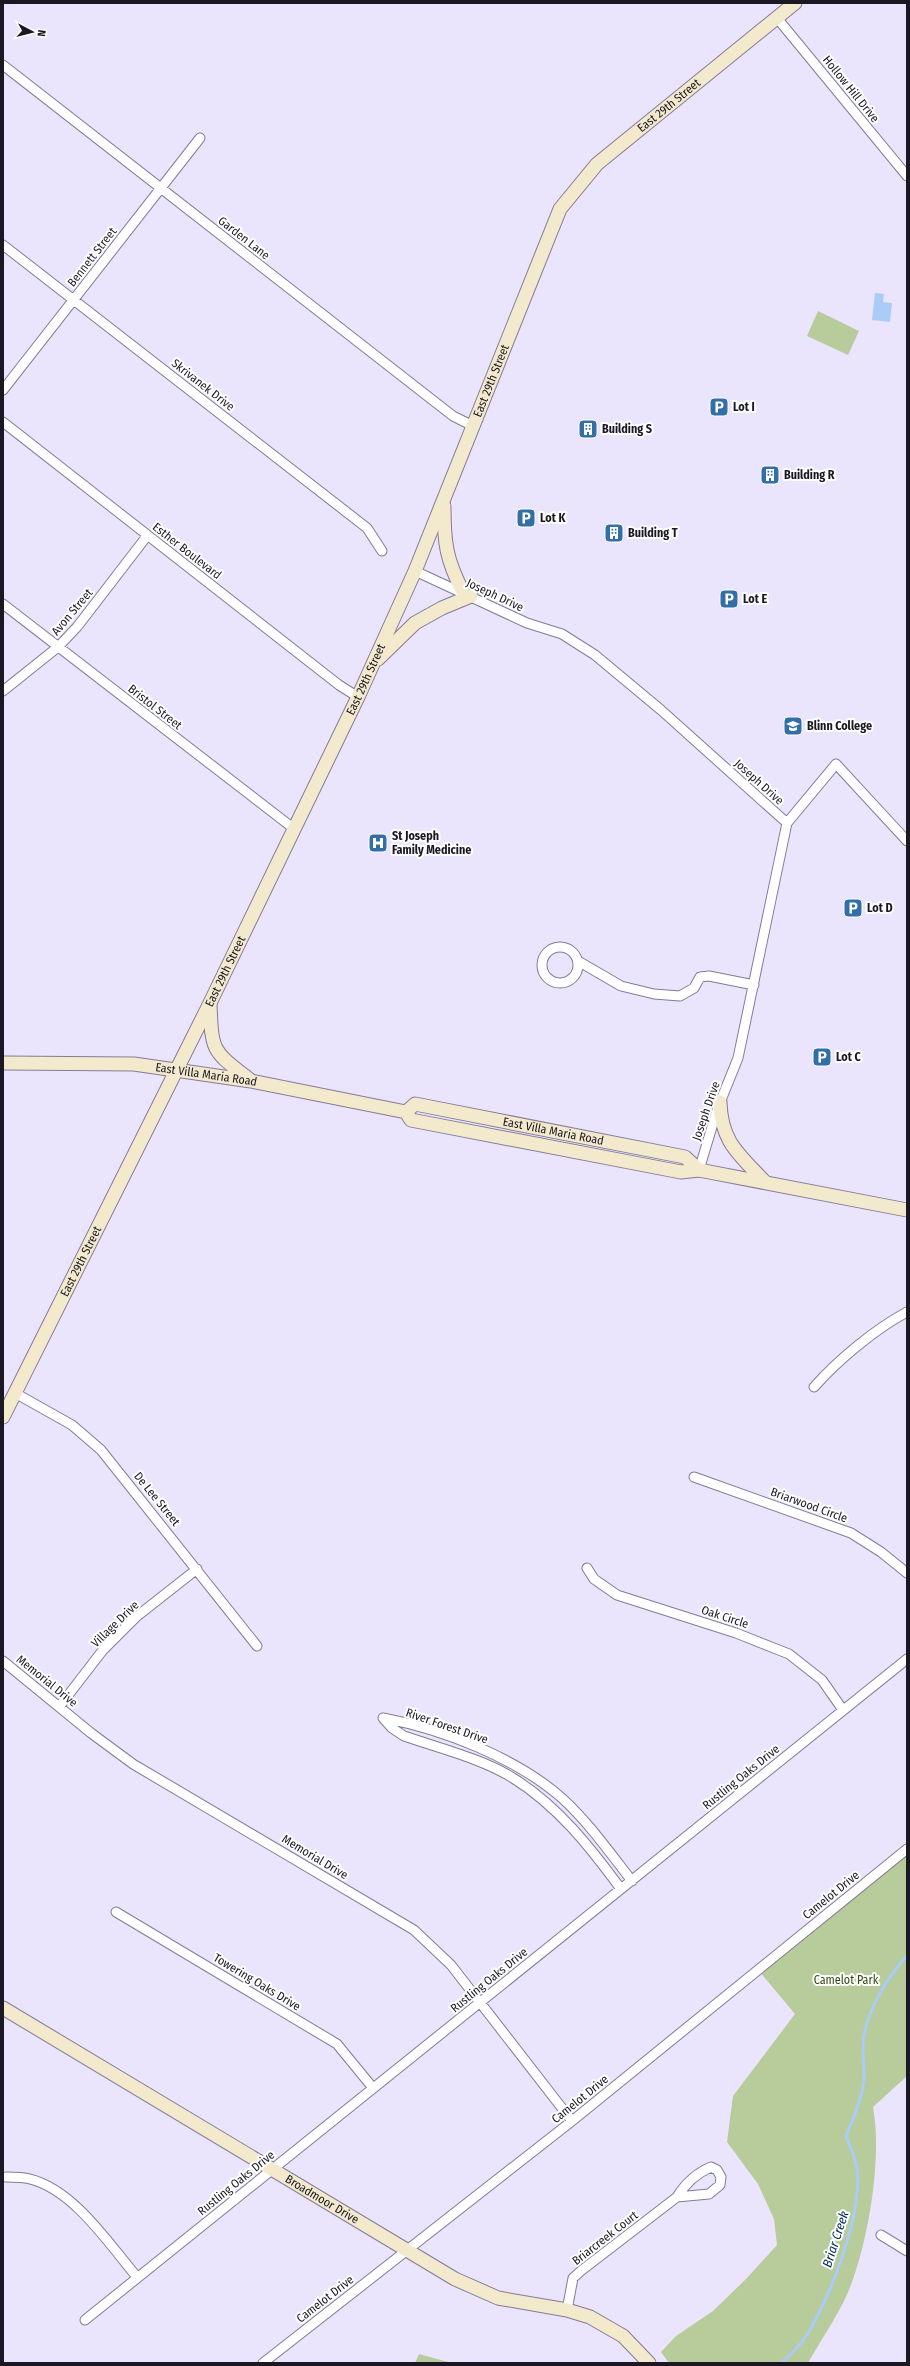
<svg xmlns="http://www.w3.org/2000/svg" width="910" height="2366" viewBox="0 0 910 2366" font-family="'Fira Sans Condensed',sans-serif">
	<rect width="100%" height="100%" fill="#ebe4fd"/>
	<path fill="#b7cb9b" d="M818,311L859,331L848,355L807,336Z
		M907,1851V2076L873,2107C883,2159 867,2252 845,2299C834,2321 820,2342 808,2363H669L661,2352L676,2336L713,2311L746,2279L777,2245L774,2219L758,2184L727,2142L733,2096L795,2014L759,1971Z
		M419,2354L452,2363H415Z"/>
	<path fill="#abccf7" d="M875,293L884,294L883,302L892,303L890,322L872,320Z"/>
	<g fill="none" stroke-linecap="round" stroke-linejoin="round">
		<path stroke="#abccf7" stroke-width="3" d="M781,2363C792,2353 804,2342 811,2328C833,2289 857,2225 858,2180C858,2164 852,2151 846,2136C854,2118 861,2101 864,2081C865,2066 861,2050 864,2035C870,2004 887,1979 907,1955"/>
		<defs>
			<path id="street" d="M777,18L907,176
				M3,65L453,416L473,426
				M3,245L367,528L382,551
				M3,390L200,138
				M3,422L339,685L358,697
				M415,571L527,623L562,634L595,655L661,710L787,823
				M3,604L293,828
				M3,691L58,647L77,627L147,536
				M542 965a18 18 0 1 1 36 0a18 18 0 1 1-36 0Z
				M578,961L621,986L654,994L680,996L694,988L700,977L709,976L754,985
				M699,1170L717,1110L738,1058L787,823L836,764L907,841
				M814,1387C838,1360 875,1329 907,1312
				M15,1393L72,1425L101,1450L257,1646
				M694,1477L851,1533L881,1552L907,1573
				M587,1568L594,1579L617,1595L736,1633L789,1654L822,1680L843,1710
				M3,1661L91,1733L133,1764L414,1930L451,1965L572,2121
				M59,1707L103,1650L136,1617L197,1569
				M383,1718C443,1729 517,1758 563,1799C589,1823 610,1853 632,1881
				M383,1718L392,1728L404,1736C439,1748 483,1759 513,1778C558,1806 590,1847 621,1889
				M116,1912L337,2044L373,2088
				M6,2177C14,2177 23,2177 30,2179C74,2190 109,2244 137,2277
				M881,2235L907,2251
				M567,2310L573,2278L582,2270L677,2197L709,2194L720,2185L721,2177L717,2170L711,2167C697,2173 685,2184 677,2197
				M85,2320L907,1659
				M263,2363L572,2121L907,1849"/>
			<g id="secondary">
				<path d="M444,506C444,543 446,559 463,592"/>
				<path d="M378,659L415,623L442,608L471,596"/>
				<path d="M210,1004C212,1053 212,1050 250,1080"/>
				<path id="s1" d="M3,1063L134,1064L251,1081L406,1112L411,1120L681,1172L699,1170L907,1210"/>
				<path d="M720,1102C721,1142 739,1154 765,1182"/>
				<path id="s2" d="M406,1112L415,1104L685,1157L699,1170"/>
				<path id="s3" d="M3,1417L210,1003L358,697L415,571L560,209L597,164L795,3"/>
				<path id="s4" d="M3,2008L455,2279L498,2298L567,2310L590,2317L623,2336L649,2363"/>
			</g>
		</defs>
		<use href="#street" stroke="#847b97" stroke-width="11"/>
		<use href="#secondary" stroke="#847b97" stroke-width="15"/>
		<use href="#street" stroke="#fff" stroke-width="9"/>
		<use href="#secondary" stroke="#f3e9cd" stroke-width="13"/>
	</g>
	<defs>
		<symbol id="parking-square" viewBox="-11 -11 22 22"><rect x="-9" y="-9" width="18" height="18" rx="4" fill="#316fa6" stroke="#fff"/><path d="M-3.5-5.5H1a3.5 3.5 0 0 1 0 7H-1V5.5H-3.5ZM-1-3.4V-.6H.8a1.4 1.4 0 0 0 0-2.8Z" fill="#fff"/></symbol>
		<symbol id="building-square" viewBox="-11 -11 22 22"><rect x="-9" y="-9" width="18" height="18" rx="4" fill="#316fa6" stroke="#fff"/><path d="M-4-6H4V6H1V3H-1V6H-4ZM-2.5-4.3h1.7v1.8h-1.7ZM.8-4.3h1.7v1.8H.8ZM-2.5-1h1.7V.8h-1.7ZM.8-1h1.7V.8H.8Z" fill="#fff"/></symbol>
		<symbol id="university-square" viewBox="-11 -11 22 22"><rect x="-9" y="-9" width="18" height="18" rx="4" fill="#316fa6" stroke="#fff"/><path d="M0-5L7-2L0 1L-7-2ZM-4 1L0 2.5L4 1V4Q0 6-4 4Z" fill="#fff"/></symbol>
		<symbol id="hospital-square" viewBox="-11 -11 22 22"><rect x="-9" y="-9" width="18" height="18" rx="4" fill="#316fa6" stroke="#fff"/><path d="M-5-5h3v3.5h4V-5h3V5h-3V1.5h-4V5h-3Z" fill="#fff"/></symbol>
	</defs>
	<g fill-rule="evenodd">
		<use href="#parking-square" x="708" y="396" width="22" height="22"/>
		<use href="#building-square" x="577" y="418" width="22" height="22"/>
		<use href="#building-square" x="759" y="464" width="22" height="22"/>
		<use href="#parking-square" x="515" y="507" width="22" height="22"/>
		<use href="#building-square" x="603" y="522" width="22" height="22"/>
		<use href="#parking-square" x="718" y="588" width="22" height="22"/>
		<use href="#university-square" x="782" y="715" width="22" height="22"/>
		<use href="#hospital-square" x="367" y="832" width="22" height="22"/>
		<use href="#parking-square" x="842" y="897" width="22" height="22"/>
		<use href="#parking-square" x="811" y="1046" width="22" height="22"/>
	</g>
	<g text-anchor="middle" stroke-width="4" stroke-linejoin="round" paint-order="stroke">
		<g font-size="12" fill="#1b1823" stroke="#fff">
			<text transform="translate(851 89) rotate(51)" y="4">Hollow Hill Drive</text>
			<text dy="4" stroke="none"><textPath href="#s3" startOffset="1482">East 29th Street</textPath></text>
			<text transform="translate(244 238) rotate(38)" y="4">Garden Lane</text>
			<text transform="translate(92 257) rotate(-52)" y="4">Bennett Street</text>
			<text dy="4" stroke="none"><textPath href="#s3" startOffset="1146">East 29th Street</textPath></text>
			<text transform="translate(203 385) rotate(38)" y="4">Skrivanek Drive</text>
			<text transform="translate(187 551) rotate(38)" y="4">Esther Boulevard</text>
			<text transform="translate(495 595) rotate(25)" y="4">Joseph Drive</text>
			<text transform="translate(72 612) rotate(-50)" y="4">Avon Street</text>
			<text dy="4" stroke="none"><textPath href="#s3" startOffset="822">East 29th Street</textPath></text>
			<text transform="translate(155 707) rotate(38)" y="4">Bristol Street</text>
			<text transform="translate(759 782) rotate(42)" y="4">Joseph Drive</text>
			<text dy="4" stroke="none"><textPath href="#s3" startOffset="498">East 29th Street</textPath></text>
			<text dy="4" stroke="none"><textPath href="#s1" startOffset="204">East Villa Maria Road</textPath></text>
			<text transform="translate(706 1111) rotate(-71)" y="4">Joseph Drive</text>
			<text dy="4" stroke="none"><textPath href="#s2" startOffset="153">East Villa Maria Road</textPath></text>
			<text dy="4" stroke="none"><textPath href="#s3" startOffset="174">East 29th Street</textPath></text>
			<text transform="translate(157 1499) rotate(51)" y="4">De Lee Street</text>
			<text transform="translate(809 1505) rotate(20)" y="4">Briarwood Circle</text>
			<text transform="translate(725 1617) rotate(18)" y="4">Oak Circle</text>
			<text transform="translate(115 1624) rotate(-44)" y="4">Village Drive</text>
			<text transform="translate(47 1681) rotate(39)" y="4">Memorial Drive</text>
			<text transform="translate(447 1726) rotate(19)" y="4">River Forest Drive</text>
			<text transform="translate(741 1777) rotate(-39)" y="4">Rustling Oaks Drive</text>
			<text transform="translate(315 1857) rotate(31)" y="4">Memorial Drive</text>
			<text transform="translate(831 1895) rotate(-39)" y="4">Camelot Drive</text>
			<text transform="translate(489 1980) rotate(-39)" y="4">Rustling Oaks Drive</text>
			<text transform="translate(257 1982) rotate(31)" y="4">Towering Oaks Drive</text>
			<text transform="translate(580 2099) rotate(-39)" y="4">Camelot Drive</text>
			<text transform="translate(236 2183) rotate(-39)" y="4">Rustling Oaks Drive</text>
			<text dy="4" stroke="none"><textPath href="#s4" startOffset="372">Broadmoor Drive</textPath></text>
			<text transform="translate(605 2238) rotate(-38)" y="4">Briarcreek Court</text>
			<text transform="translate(325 2299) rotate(-38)" y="4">Camelot Drive</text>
		</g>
		<g font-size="12" font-weight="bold" fill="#1b1823" stroke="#fff" text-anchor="start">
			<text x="733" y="411">Lot I</text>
			<text x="602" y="433">Building S</text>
			<text x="784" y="479">Building R</text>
			<text x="540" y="522">Lot K</text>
			<text x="628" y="537">Building T</text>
			<text x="743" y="603">Lot E</text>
			<text x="807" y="730">Blinn College</text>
			<text x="392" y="840">St Joseph<tspan x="392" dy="14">Family Medicine</tspan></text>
			<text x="867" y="912">Lot D</text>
			<text x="836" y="1061">Lot C</text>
		</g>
		<g font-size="12" fill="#354813" stroke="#fff">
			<text x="846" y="1984">Camelot Park</text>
		</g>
		<g font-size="13" font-style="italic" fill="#002c5d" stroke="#fff">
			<text transform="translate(835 2239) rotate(-72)" y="5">Briar Creek</text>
		</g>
	</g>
	<rect width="910" height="2366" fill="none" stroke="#1b1823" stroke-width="8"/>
	<g transform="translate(32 32) rotate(97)" stroke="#ffffff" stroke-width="3" paint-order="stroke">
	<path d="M0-3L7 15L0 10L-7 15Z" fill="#1b1823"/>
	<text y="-6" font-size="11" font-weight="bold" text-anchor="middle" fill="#1b1823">N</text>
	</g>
</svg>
